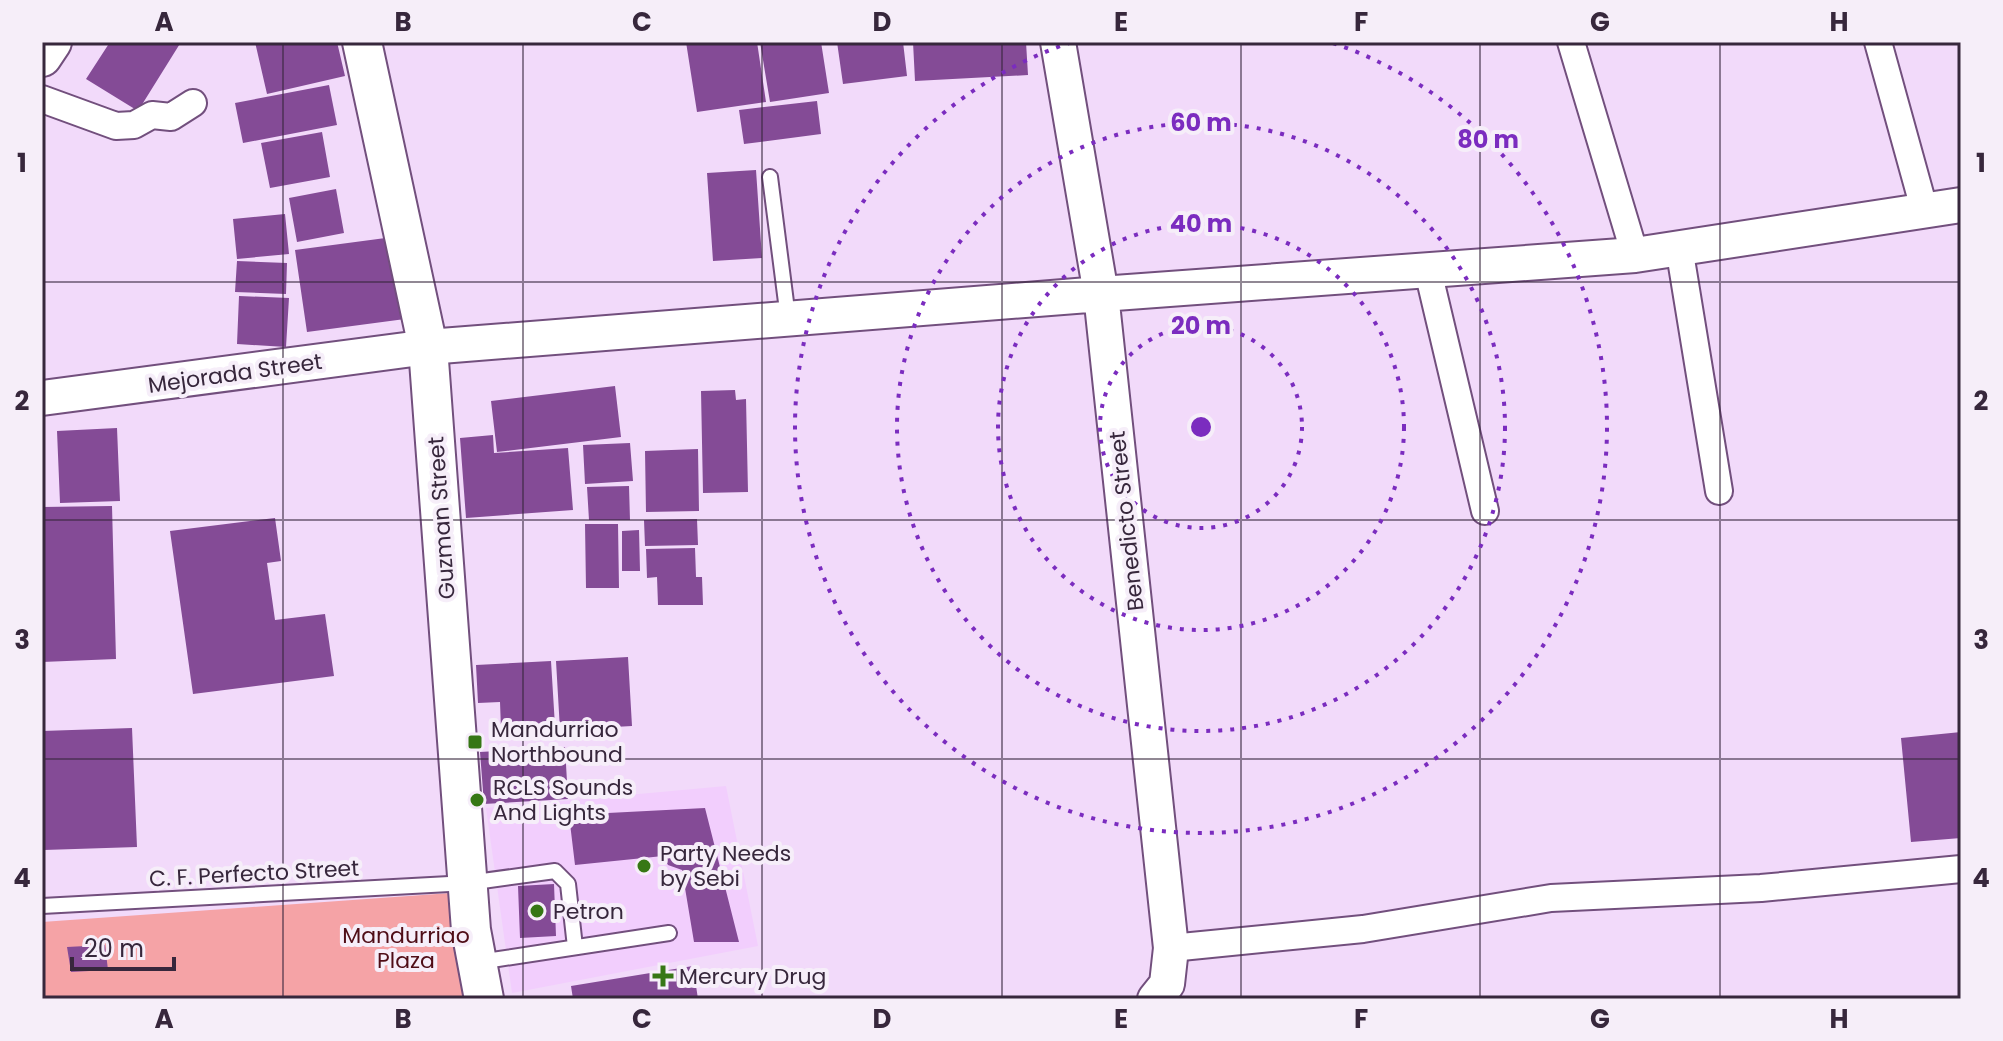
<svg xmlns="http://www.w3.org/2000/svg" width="2003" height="1041" viewBox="0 0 2003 1041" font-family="Poppins,sans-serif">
	<rect width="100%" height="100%" fill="#f2dafa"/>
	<path fill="#f2cefd" d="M726,786L758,946L512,993L486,808Z"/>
	<path fill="#f5a3a6" d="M451,893L468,999H42V922Z"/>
	<path fill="#844b96" d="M110,42H181L138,111L86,79Z
		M255,42H337L345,76L267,94Z
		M686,42H757L766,102L697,112Z
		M760,42H821L829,93L770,102Z
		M837,42H903L907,76L843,84Z
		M913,42H1026L1028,75L915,81Z
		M329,85L337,125L243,143L235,103Z
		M817,101L821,134L744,144L739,110Z
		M322,132L330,177L270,188L261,143Z
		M756,170L762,258L713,261L707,173Z
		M336,189L344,233L297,242L289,198Z
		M285,214L289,254L237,259L233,219Z
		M393,237L405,319L307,332L295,250Z
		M237,261L287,263L286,294L235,292Z
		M239,296L289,298L286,347L237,344Z
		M615,386L621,437L497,452L491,401Z
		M735,390L736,400L746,399L748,492L703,493L701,391Z
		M117,428L120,501L60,503L57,431Z
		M493,435L494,453L568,448L573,510L466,518L460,438Z
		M630,443L633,481L585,484L583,445Z
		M698,449L699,511L646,512L645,451Z
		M629,486L630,520H589L587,487Z
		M112,506L116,659L42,662V507Z
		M275,518L281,561L267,563L275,620L325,614L334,676L193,694L170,531Z
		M697,519L698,545L645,546L644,520Z
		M585,524H618L619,588H586Z
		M639,530L640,571H622V531Z
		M695,548L696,577H702L703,605H658L657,577L647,578L646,549Z
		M628,657L632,726L560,730L556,661Z
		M551,661L555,726L501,729L500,702L478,703L476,665Z
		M132,728L137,847L44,850L42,731Z
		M1961,732V838L1911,842L1901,738Z
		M565,747L568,799L484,804L480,752Z
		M705,808L739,942H694L682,870L668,865L663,856L575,865L569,815Z
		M554,884L556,936L520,938L518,886Z
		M105,945L108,970L71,972L67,947Z
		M693,966L698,999H573L571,986Z"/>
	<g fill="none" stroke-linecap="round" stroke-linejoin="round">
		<defs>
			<path id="service" d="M770,177L788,318
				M42,906L468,883L555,871L568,884L575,947
				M479,962L669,933"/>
			<path id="minor" d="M1571,42L1635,255
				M1878,42L1925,212
				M42,99L116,126L134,125L152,115L171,117L193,103
				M1679,247L1719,491
				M1428,271L1485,511
				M1171,948L1363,929L1551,898L1761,888L1961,869"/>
			<path id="tertiary" d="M1058,42L1101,294L1171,948L1167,984L1155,999
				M42,398L428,347L1101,294L1635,255L1961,205"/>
			<path id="secondary" d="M362,42L428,347L471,930L484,999
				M42,57L52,42"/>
		</defs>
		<use href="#service" stroke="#724f7d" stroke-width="18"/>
		<use href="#minor" stroke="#724f7d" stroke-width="30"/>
		<use href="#tertiary" stroke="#724f7d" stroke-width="38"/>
		<use href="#secondary" stroke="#724f7d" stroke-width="42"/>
		<use href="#service" stroke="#fff" stroke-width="14"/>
		<use href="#minor" stroke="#fff" stroke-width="26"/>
		<use href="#tertiary" stroke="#fff" stroke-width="34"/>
		<use href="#secondary" stroke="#fff" stroke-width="38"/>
	</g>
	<path fill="none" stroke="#37273c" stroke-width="2" stroke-opacity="0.55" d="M283,42V999M523,42V999M762,42V999M1002,42V999M1241,42V999M1480,42V999M1720,42V999M42,282H1961M42,520H1961M42,759H1961"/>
	<g fill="none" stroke="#7b2cbf" stroke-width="4" stroke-dasharray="4 8">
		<circle cx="1201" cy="427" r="101"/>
		<circle cx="1201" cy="427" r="203"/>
		<circle cx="1201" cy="427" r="304"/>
		<path d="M1333 43A406 406 0 1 1 1069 43"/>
	</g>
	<g fill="#367715" stroke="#f6eef9" stroke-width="3">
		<rect x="467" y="734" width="16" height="16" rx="4"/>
		<circle cx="477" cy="800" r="8"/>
		<circle cx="644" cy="866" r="8"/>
		<circle cx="537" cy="911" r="8"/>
		<path d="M659 964h8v8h8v8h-8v8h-8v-8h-8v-8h8z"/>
	</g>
	<g text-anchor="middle" stroke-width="8" stroke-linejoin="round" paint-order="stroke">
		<g font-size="22" fill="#37273c" stroke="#f6eef9">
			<text transform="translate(235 373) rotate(-8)" y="8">Mejorada Street</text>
			<text transform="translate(441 518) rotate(-94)" y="8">Guzman Street</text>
			<text transform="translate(1126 521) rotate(-96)" y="8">Benedicto Street</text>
			<text transform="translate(254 873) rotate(-3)" y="8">C. F. Perfecto Street</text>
		</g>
		<g font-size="22" fill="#37273c" stroke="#f6eef9" text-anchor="start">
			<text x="491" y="737">Mandurriao<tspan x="491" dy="25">Northbound</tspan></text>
			<text x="493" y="795">RCLS Sounds<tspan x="493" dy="25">And Lights</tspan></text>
			<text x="660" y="861">Party Needs<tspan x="660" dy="25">by Sebi</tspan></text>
			<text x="553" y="919">Petron</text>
			<text x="679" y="984">Mercury Drug</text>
		</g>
		<g font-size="22" fill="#4f0d17" stroke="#f6eef9">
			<text x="406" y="943">Mandurriao<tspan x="406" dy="25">Plaza</tspan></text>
		</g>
	</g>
	<circle cx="1201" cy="427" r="12" fill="#7b2cbf" stroke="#f6eef9" stroke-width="4"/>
	<g font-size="24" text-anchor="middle" font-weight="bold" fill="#7b2cbf" stroke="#f6eef9" stroke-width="8" stroke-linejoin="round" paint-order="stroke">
		<text x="1201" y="131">60 m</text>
		<text x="1488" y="148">80 m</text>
		<text x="1201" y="232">40 m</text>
		<text x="1201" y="334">20 m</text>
	</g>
	<rect width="2003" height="1041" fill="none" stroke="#f6eef9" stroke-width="88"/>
	<path d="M72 957v12h102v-12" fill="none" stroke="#37273c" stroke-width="4"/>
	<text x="84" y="957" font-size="24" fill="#37273c" stroke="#f6eef9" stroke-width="6" paint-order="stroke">20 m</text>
	<rect x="44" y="44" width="1915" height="953" fill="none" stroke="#37273c" stroke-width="3"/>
	<g font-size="26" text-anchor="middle" font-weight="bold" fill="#37273c">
		<text x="164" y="31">A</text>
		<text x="403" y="31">B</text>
		<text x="642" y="31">C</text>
		<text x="882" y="31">D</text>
		<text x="1121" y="31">E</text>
		<text x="1361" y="31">F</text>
		<text x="1600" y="31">G</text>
		<text x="1839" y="31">H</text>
		<text x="22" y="172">1</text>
		<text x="1981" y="172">1</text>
		<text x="22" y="410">2</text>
		<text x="1981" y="410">2</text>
		<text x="22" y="649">3</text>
		<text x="1981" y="649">3</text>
		<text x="22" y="887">4</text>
		<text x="1981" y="887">4</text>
		<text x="164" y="1028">A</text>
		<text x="403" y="1028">B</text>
		<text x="642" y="1028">C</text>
		<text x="882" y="1028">D</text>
		<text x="1121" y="1028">E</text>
		<text x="1361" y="1028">F</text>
		<text x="1600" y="1028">G</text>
		<text x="1839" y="1028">H</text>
	</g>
</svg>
